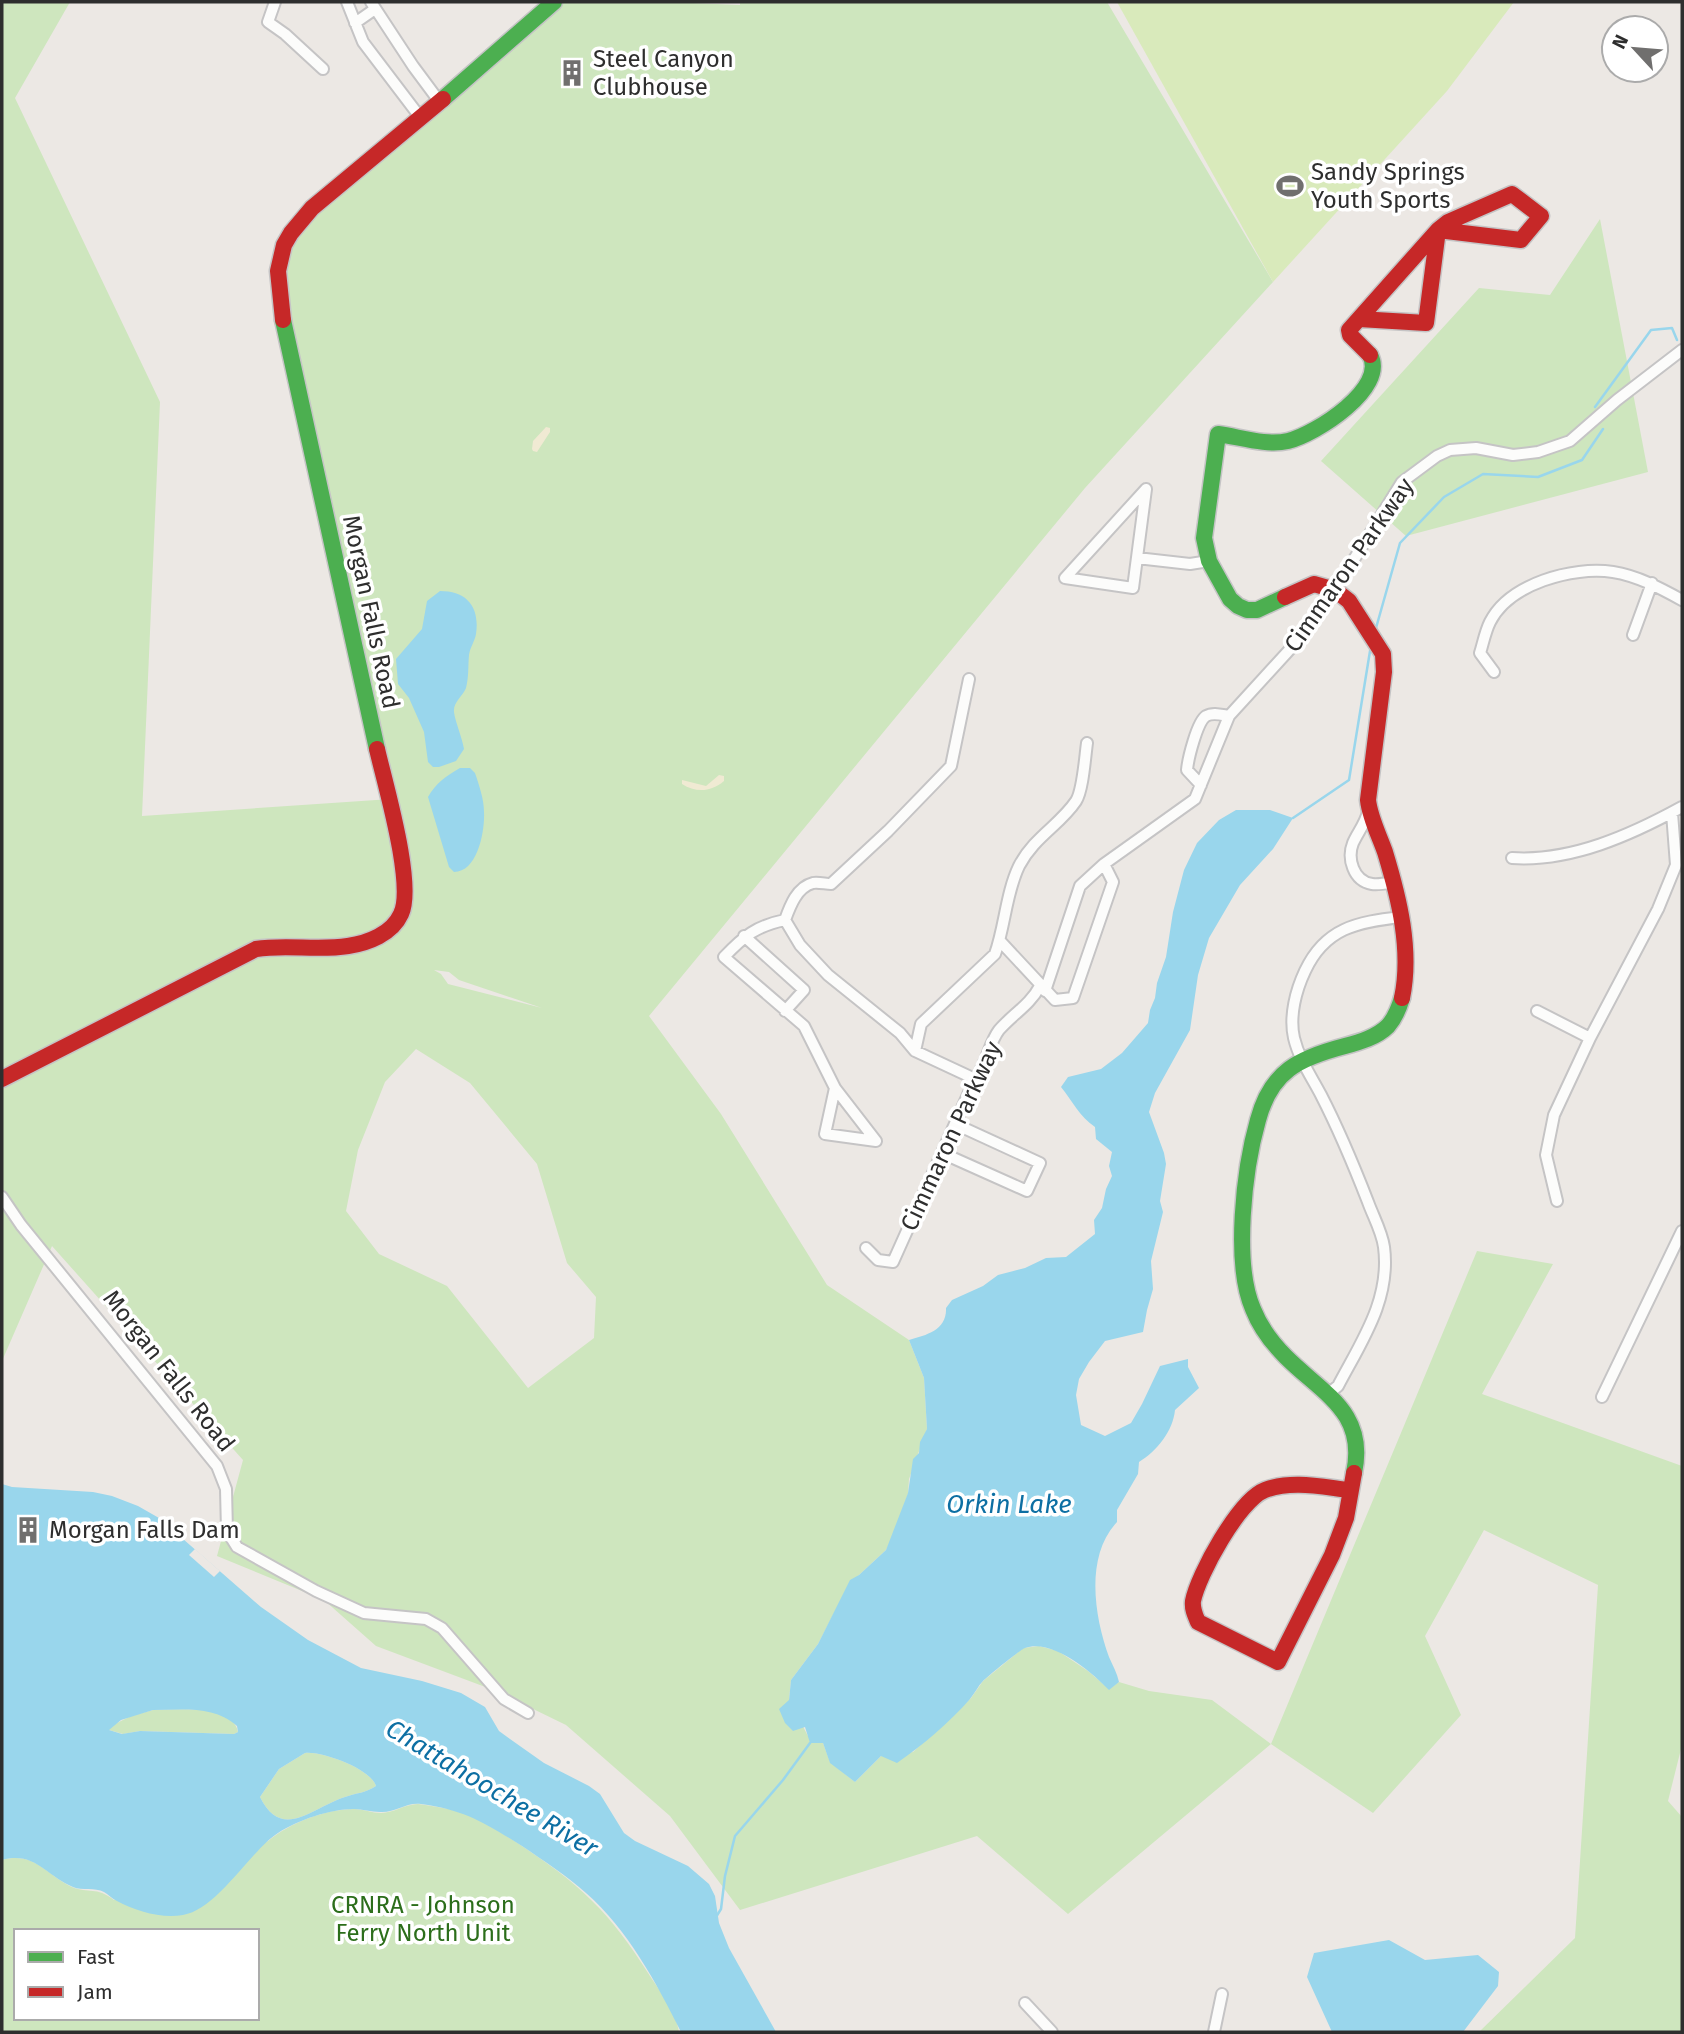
<svg xmlns="http://www.w3.org/2000/svg" width="1684" height="2034" viewBox="0 0 1684 2034" font-family="'Fira Sans',sans-serif">
	<rect width="100%" height="100%" fill="#ece8e4"/>
	<path fill="#cee6be" fill-rule="evenodd" d="M2,2H70L15,98L160,402L142,816L391,799L283,281L288,229L549,2H669L740,5V2H1107L1273,282L1085,488L649,1016L721,1114L827,1285L909,1340L924,1378L927,1429L909,1479L908,1494L892,1538L886,1550L859,1575L833,1615L818,1644L791,1680L789,1700L808,1736L823,1743L830,1762L855,1782L881,1756L913,1752L971,1698L983,1681L1023,1648L1039,1646L1058,1651L1088,1671L1109,1689L1119,1682L1149,1691L1212,1700L1271,1744L1477,1251L1553,1264L1482,1394L1682,1466V1745L1668,1801L1682,1817V2032H1479L1575,1938L1598,1585L1484,1530L1425,1636L1461,1715L1373,1813L1271,1744L1068,1914L977,1836L740,1910L670,1816L566,1725L496,1691L376,1646L324,1600L217,1556L243,1460L52,1246L2,1361ZM434,970L449,972L459,980L542,1008L448,984L441,974ZM416,1049L470,1083L537,1164L567,1263L596,1297L594,1338L528,1388L447,1286L379,1254L346,1211L358,1150L385,1082Z
		M1600,219L1648,472L1406,536L1321,461L1479,288L1550,295Z
		M153,1710C174,1710 233,1703 238,1732L234,1734L140,1731L123,1734L109,1730V1727L131,1716Z
		M305,1753C322,1751 371,1769 376,1786C366,1793 356,1793 345,1797C313,1807 282,1842 260,1797L279,1769Z
		M418,1804C432,1806 446,1808 460,1812C480,1817 498,1831 516,1842C580,1884 609,1911 650,1976C660,1991 677,2015 679,2032H2V1860C35,1851 46,1875 72,1887C89,1894 96,1886 114,1900L268,1841C290,1823 325,1809 354,1809C363,1809 372,1813 381,1813C394,1813 405,1804 418,1804ZM16,1931H257V2018H16Z"/>
	<path fill="#f0ead3" d="M546,427L550,428V432L537,452L533,451L532,449L533,441Z
		M719,775L724,776V781C711,792 696,793 682,784V780L706,786Z"/>
	<path fill="#d9eabb" d="M1117,2H1514L1447,91L1273,282Z"/>
	<path fill="#99d6ec" fill-rule="evenodd" d="M440,591C467,591 480,607 476,634C475,641 470,647 469,655C468,665 469,677 466,688C463,696 453,702 454,712C455,721 462,737 464,749L456,761L439,767H433L428,762L424,732L409,698L398,684L396,659L422,629L427,601Z
		M460,768H470L475,773C479,785 484,799 484,812C485,830 478,872 454,872L449,867L428,797C436,783 446,776 460,768Z
		M1236,810H1270L1293,818L1273,849L1240,885L1209,938L1198,975L1190,1030L1155,1093L1149,1112L1164,1153L1166,1164L1160,1201L1163,1212L1151,1261L1153,1289L1147,1310L1143,1332L1105,1341L1089,1362L1079,1379L1076,1395L1081,1425L1105,1436L1131,1423L1142,1404L1160,1366L1188,1359V1367L1199,1388L1175,1410C1173,1431 1157,1451 1139,1462L1138,1474L1117,1510V1522C1085,1556 1094,1616 1109,1657C1113,1666 1117,1673 1119,1682L1109,1690C1092,1672 1052,1638 1025,1648C1021,1649 987,1677 983,1681C978,1686 975,1693 970,1699C949,1723 923,1745 897,1763L881,1756L855,1782L830,1763L823,1743H810L805,1727L793,1731L785,1723L779,1709L789,1700L791,1680L818,1644L850,1580L859,1575L886,1550L908,1493L913,1459L919,1453L920,1442L927,1429L924,1378L909,1340C927,1335 947,1330 946,1308L952,1300L983,1286L998,1275L1025,1268L1046,1258L1066,1257L1095,1234L1094,1220L1102,1208L1106,1189L1112,1176L1109,1166L1112,1152L1096,1139L1095,1127C1079,1116 1073,1102 1061,1087L1068,1077L1101,1069L1122,1053L1148,1023L1150,1010L1155,998L1157,983L1166,957L1173,912L1184,870L1197,843L1219,820Z
		M2,1484L12,1487L93,1492L112,1496L138,1506L159,1518L261,1607L308,1640L361,1668L422,1681L461,1693L485,1707L499,1731L510,1739L544,1763L589,1786L600,1794L624,1833L635,1841L688,1866L709,1884L715,1896L719,1923L729,1948L776,2032H681C656,1982 628,1930 586,1893C566,1875 544,1861 522,1846C485,1823 465,1810 421,1804C406,1802 395,1813 380,1812C371,1812 362,1809 354,1809C330,1809 298,1820 278,1833C251,1850 217,1910 183,1915C162,1919 135,1911 117,1901C112,1899 108,1894 104,1892C95,1887 82,1891 73,1887C46,1876 35,1851 2,1860ZM153,1710C182,1710 214,1705 237,1726L238,1732L234,1734L140,1731L122,1734L109,1730L121,1720ZM305,1753C322,1751 371,1769 376,1786C366,1793 356,1793 345,1797C313,1807 282,1842 260,1797L279,1769Z
		M1389,1940L1425,1960L1478,1955L1499,1972L1498,1986L1463,2032H1332L1307,1977L1314,1953Z"/>
	<path fill="#ece8e4" d="M195,1549L220,1571L214,1577L189,1555Z"/>
	<g fill="none" stroke-linecap="round" stroke-linejoin="round">
		<path stroke="#99d6ec" stroke-width="2.5" d="M1595,407L1651,330L1672,328L1677,340
			M1376,628L1400,543L1444,497L1483,474L1538,477L1582,460L1603,429
			M1293,818L1349,780L1371,645
			M716,1917L721,1909L725,1876L735,1836L783,1780L810,1743"/>
		<defs>
			<path id="street" d="M275,2L268,22L285,34L323,69
				M347,2L363,42L420,117
				M371,2L413,66L439,101
				M355,23L375,9
				M1137,558L1190,564L1209,561
				M1065,578L1133,588L1146,489
				M1065,578L1146,489
				M1633,635L1652,583
				M1494,672L1480,653C1483,644 1485,632 1490,622C1509,584 1572,566 1613,572C1638,576 1660,588 1682,600
				M1201,785L1187,770C1188,759 1197,722 1206,716C1213,712 1222,715 1229,716
				M1368,812C1365,824 1358,832 1353,843C1347,858 1353,881 1372,884C1379,885 1388,883 1395,882
				M1512,858C1571,862 1631,835 1682,807
				M785,920L800,945L828,975L900,1033L915,1051L975,1079
				M744,936L804,990L785,1011
				M1000,941L1055,1000L1073,998L1113,882L1104,864L1195,799L1229,716L1303,635L1335,590L1402,482L1437,456L1450,450L1476,448L1513,455L1538,452L1570,441L1617,400L1682,350
				M1045,991L1080,886L1104,864
				M1537,1011L1590,1038
				M915,1051L921,1024L995,954C1005,926 1006,893 1019,866C1034,837 1060,825 1076,801C1083,790 1085,757 1087,743
				M835,1088L825,1134L876,1141
				M876,1141L835,1088L804,1026L724,957C744,936 756,926 785,920C790,906 797,887 813,883C818,882 826,884 831,884L888,831L951,766L969,679
				M942,1153L1027,1191L1040,1163L955,1124
				M2,1197L21,1225L217,1466L226,1489L227,1531L237,1547L316,1591L364,1613L426,1619L442,1628L504,1699L528,1713
				M1557,1201L1546,1155L1554,1115L1590,1038L1658,909L1676,865L1672,813
				M866,1248L878,1260L893,1262L975,1079C987,1063 989,1043 999,1030C1013,1014 1030,1005 1040,986
				M1328,1394L1338,1386C1361,1342 1391,1300 1384,1247C1382,1232 1373,1216 1368,1202C1354,1166 1339,1130 1321,1095C1311,1076 1299,1059 1294,1038C1289,1016 1296,990 1305,971C1325,928 1357,922 1401,917
				M1602,1397L1682,1231
				M1025,2003L1052,2032
				M1214,2032L1222,1994"/>
			<path id="fast" d="M443,99L554,2
				M283,320L377,749
				M1285,597L1257,610H1247L1238,606L1230,599L1209,561L1204,538L1218,434C1240,437 1266,446 1288,441C1316,434 1388,388 1370,355
				M1354,1473C1367,1412 1323,1394 1286,1357C1272,1343 1260,1327 1253,1309C1233,1263 1244,1169 1258,1120C1271,1071 1299,1058 1345,1046C1360,1042 1377,1037 1388,1026C1395,1018 1399,1008 1402,998"/>
			<path id="jam" d="M1359,319L1426,323L1438,230L1521,240L1541,216L1512,194L1448,222L1438,230L1349,330L1350,335L1370,355
				M283,320L278,271L284,245L291,233L312,208L443,99
				M1285,597L1314,584L1335,590L1349,601L1383,654L1384,672L1368,800C1370,818 1379,835 1385,852C1399,898 1412,950 1402,998
				M2,1079L256,949C287,944 317,951 348,946C368,943 392,934 401,914C415,885 385,784 377,749
				M1350,1490C1322,1487 1292,1480 1265,1490C1239,1500 1198,1575 1193,1601C1192,1609 1195,1615 1198,1622L1278,1662L1332,1555L1346,1518L1354,1473"/>
		</defs>
		<use href="#street" stroke="#c5c4c5" stroke-width="14"/>
		<use href="#fast" stroke="#c5c4c5" stroke-width="19"/>
		<use href="#jam" stroke="#c5c4c5" stroke-width="19"/>
		<use href="#street" stroke="#fcfcfb" stroke-width="10"/>
		<use href="#fast" stroke="#4caf50" stroke-width="16"/>
		<use href="#jam" stroke="#c62828" stroke-width="16"/>
	</g>
	<defs>
		<symbol id="building-bare" viewBox="-9 -9 18 18"><path d="M-4-6H4V6H1V3H-1V6H-4ZM-2.5-4.3h1.7v1.8h-1.7ZM.8-4.3h1.7v1.8H.8ZM-2.5-1h1.7V.8h-1.7ZM.8-1h1.7V.8H.8Z" fill="#706f6e" stroke="#fff" stroke-width="2.5" paint-order="stroke"/></symbol>
		<symbol id="stadium-bare" viewBox="-9 -9 18 18"><path d="M0-5a6.5 5 0 1 0 0 10a6.5 5 0 1 0 0-10ZM-3.5-1.8h7v3.6h-7Z" fill="#706f6e" stroke="#fff" stroke-width="2.5" paint-order="stroke"/></symbol>
	</defs>
	<g fill-rule="evenodd">
		<use href="#building-bare" x="553" y="54" width="38" height="38"/>
		<use href="#stadium-bare" x="1271" y="167" width="38" height="38"/>
		<use href="#building-bare" x="9" y="1511" width="38" height="38"/>
	</g>
	<g text-anchor="middle" stroke-width="7" stroke-linejoin="round" paint-order="stroke">
		<g font-size="24" fill="#2e2e2e" stroke="#fff" text-anchor="start">
			<text x="593" y="67">Steel Canyon<tspan x="593" dy="28">Clubhouse</tspan></text>
			<text x="1311" y="180">Sandy Springs<tspan x="1311" dy="28">Youth Sports</tspan></text>
			<text x="49" y="1538">Morgan Falls Dam</text>
		</g>
		<g font-size="24" fill="#2e2e2e" stroke="#fff">
			<text transform="translate(1349 565) rotate(-55)" y="8">Cimmaron Parkway</text>
			<text transform="translate(371 612) rotate(78)" y="8">Morgan Falls Road</text>
			<text transform="translate(951 1136) rotate(-65)" y="8">Cimmaron Parkway</text>
			<text transform="translate(169 1371) rotate(52)" y="8">Morgan Falls Road</text>
		</g>
		<g font-size="24" fill="#2c6e1b" stroke="#fff">
			<text x="423" y="1913">CRNRA - Johnson<tspan x="423" dy="28">Ferry North Unit</tspan></text>
		</g>
		<g font-size="26" font-style="italic" fill="#0d6fa3" stroke="#fff">
			<text x="1009" y="1513">Orkin Lake</text>
			<text transform="translate(492 1788) rotate(31)" y="9">Chattahoochee River</text>
		</g>
	</g>
	<rect width="1684" height="2034" fill="none" stroke="#2e2e2e" stroke-width="7"/>
	<rect x="14" y="1929" width="245" height="91" fill="#ffffff" stroke="#ababab" stroke-width="2"/>
	<rect x="28" y="1952" width="35" height="10" fill="#4caf50" stroke="#ababab" stroke-width="2"/>
	<text x="77" y="1964" font-size="21" fill="#2e2e2e">Fast</text>
	<rect x="28" y="1987" width="35" height="10" fill="#c62828" stroke="#ababab" stroke-width="2"/>
	<text x="77" y="1999" font-size="21" fill="#2e2e2e">Jam</text>
	<g transform="translate(1635 49) rotate(296)"><circle r="33" fill="#ffffff" stroke="#ababab" stroke-width="2"/>
	<path d="M0-5L12 26L0 18L-12 26Z" fill="#706f6e"/>
	<text y="-10" font-size="19" font-weight="bold" text-anchor="middle" fill="#2e2e2e">N</text>
	</g>
</svg>
